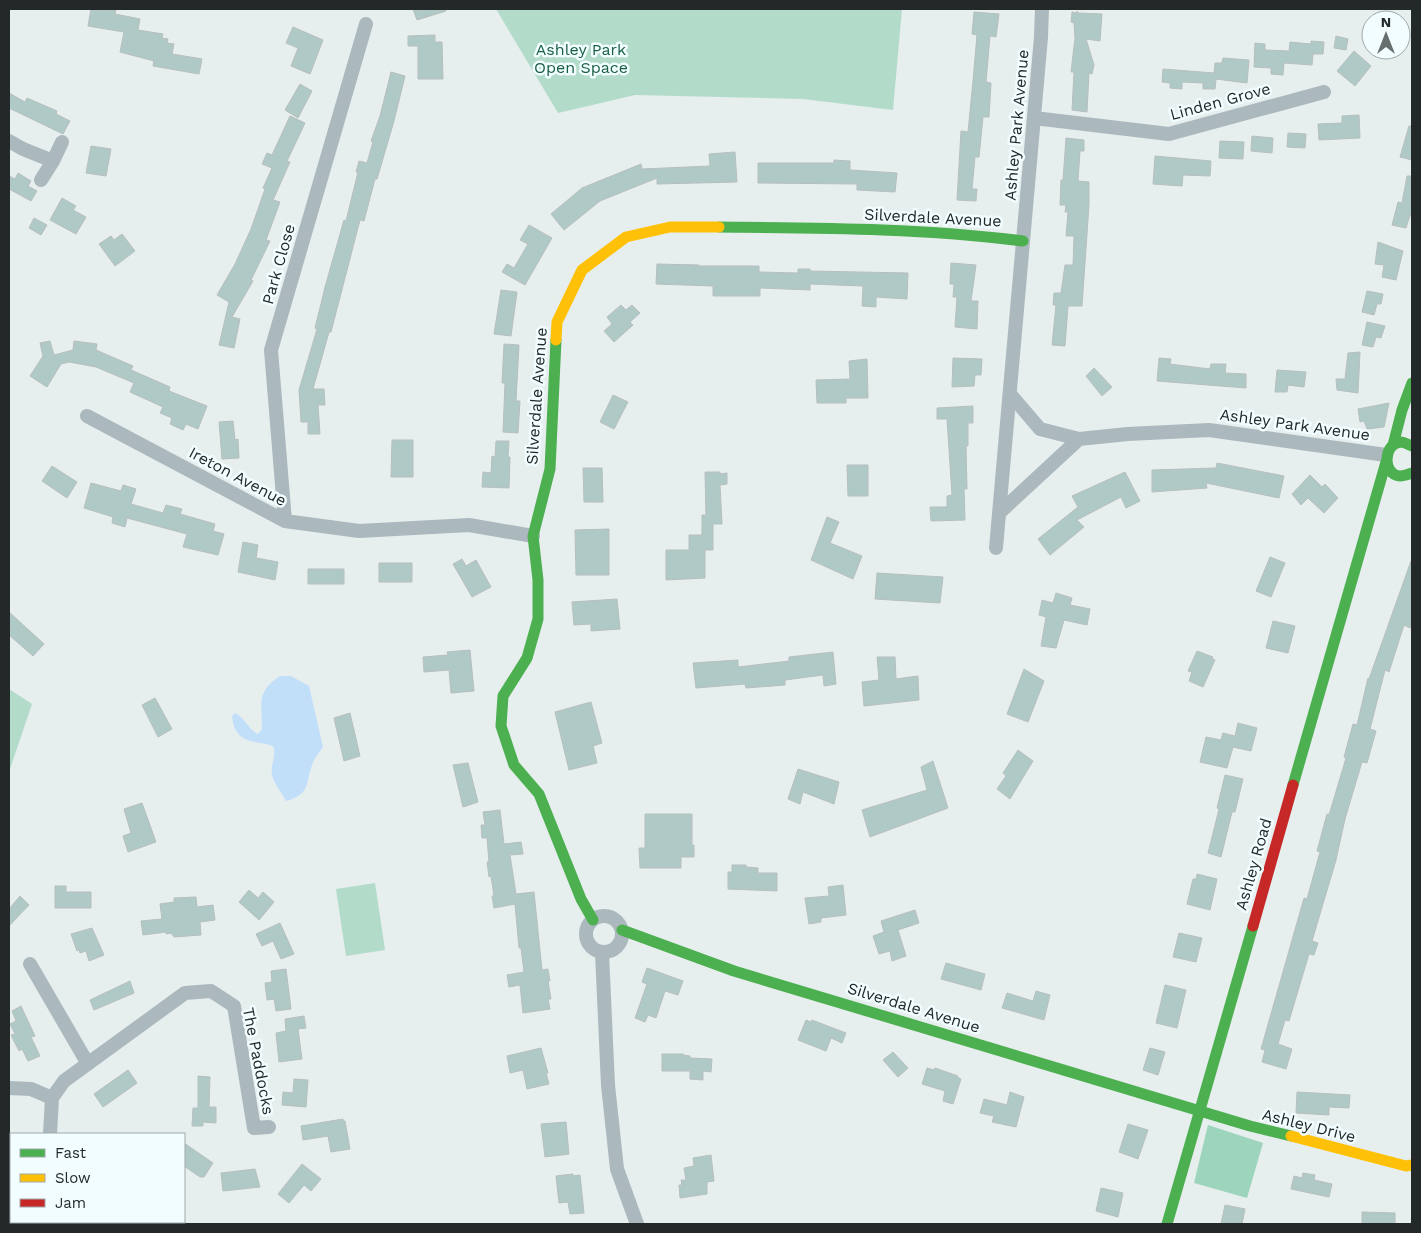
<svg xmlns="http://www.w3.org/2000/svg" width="1421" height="1233" viewBox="0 0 1421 1233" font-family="'Work Sans',sans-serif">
	<rect width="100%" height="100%" fill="#e6eeee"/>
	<path fill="#b3dbc9" d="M496,9H902L893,110L803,99L635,95L558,113Z
		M9,689L32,704L9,772Z
		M375,883L385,950L346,956L336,889Z"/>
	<path fill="#9dd4bc" d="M1208,1125L1263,1143L1247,1198L1194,1183Z"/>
	<path fill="#c2dffa" d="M280,676H291L309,686L323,747C319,753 314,758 312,765C305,784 311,794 286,801C282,792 274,785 272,775C270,765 277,756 273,746C252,740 235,744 232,716L235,713C246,718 248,730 258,734L262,729C262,703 256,692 280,676Z"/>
	<path fill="#afcac6" stroke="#b8bebe" d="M91,9H116L115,14L140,19L138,30L163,34L162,38L168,39L167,43L174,44L172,54L202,59L199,74L153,66L154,61L120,52L124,32L88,26Z
		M413,9H445L446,11L417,20Z
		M1077,11L1078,13L1102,14L1100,41L1086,39L1094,65L1092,74L1089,73L1087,112L1072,110L1074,72H1071L1075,38L1074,23L1071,22L1072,12L1077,13Z
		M974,12L999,14L996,37L990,36L986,82L991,83L989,117H983L979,157H975L972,189H977L976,201L957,200L961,131L968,132L973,81L977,35L972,34Z
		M293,27L323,40L310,74L291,66L298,48L286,43Z
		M435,35V42H442L443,79H418V46H408V36Z
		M1336,36L1348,39L1346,50L1334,48Z
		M1311,41L1324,42L1323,54H1313L1312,65L1284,63L1283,75L1271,74V68L1254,67L1255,43L1265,44V50L1289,51L1290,42L1311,44Z
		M1354,51L1371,66L1355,86L1337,71Z
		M1223,58L1249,60L1247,83L1216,79L1215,89H1203V83L1182,82V89L1170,88V83L1162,82L1163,69L1214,73L1215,63H1222Z
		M391,72L405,76L394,121L377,179H375L364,221L360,220L331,332H329L313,389H324L325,405H318L320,434H308V422H301L299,390L317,329L315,328L325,287L344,220L346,221L358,172H356L359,161L367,163L373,142L371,141L380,116Z
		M300,84L312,91L298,118L285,110Z
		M9,93L25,102L27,98L57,111L56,114L70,121L63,134L9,108Z
		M1359,115L1360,138L1319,140L1318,124L1342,123V116Z
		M290,116L305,123L287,161L290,162L273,200L280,202L266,240L270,241L251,280L253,281L232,317L240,319L234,348L219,345L229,302L217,295L235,264L251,229L265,189L263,188L272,168L262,164L267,153L272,155Z
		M1409,126H1412V160L1400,157Z
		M1288,133L1306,134L1305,148L1287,147Z
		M1252,136L1273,138L1272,153L1251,151Z
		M1066,138L1084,140V151H1080L1078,181L1089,182V205L1082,306H1068L1065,346L1052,345L1056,305H1053L1054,293H1061L1065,265H1073L1074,236H1066L1068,212H1065L1066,205H1060L1061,180H1063Z
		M1220,141L1244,142L1243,159L1219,158Z
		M91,146L111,149L106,176L86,173Z
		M735,152L737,182L657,184V178L600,201L564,230L551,214L582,188L641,164L642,169L710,166L709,154Z
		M1155,156L1211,161L1210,176L1183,175L1182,186L1153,184Z
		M834,160L850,161V170L897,173L895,192L857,190V184L758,183V163H834Z
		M18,173L31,181L28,186L37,191L31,201L9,189V176L15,179Z
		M1407,176H1412V209L1406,228L1392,225L1398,202L1402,203Z
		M62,198L76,206L73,210L86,217L76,234L50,220Z
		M34,218L47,225L41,235L29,228Z
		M529,225L552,238L525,285L502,272L507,264L514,268L528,244L520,240Z
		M122,234L135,251L115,266L99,244L111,236L114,240Z
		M1378,242L1403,251L1396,280L1382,277L1384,265L1375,264Z
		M951,263L976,265L971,301H978L977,329L955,327L957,297H953L954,284H950Z
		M657,264L699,265V266H759V272L798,273V269H810V271L908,273L907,299L876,297V307L862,306L863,286L810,284V290L760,288V296H713V286L656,284Z
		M501,290L517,292L511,336L494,334Z
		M1367,291L1383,294L1381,304H1377L1374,315L1362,312Z
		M621,305L626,310L632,305L640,313L630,322L633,325L614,342L604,331L612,324L607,317Z
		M1367,322L1385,326L1381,338L1376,337L1373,347L1362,345Z
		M50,341L54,355L73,350L74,341L97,344L96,350L133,366L131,370L170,387L169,391L207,406L198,429L186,424L183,430L170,424L172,418L160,413L163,407L130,392L134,383L96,367L69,362L61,364L47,387L30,376L43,356L40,343Z
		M504,344L519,345L516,401H520L518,433L503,432L505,383H502Z
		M1360,352L1358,393L1337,390L1336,379H1345L1348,353Z
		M953,358L982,359L981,375H975L974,386L952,387Z
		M1159,358L1171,359L1170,364L1210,369L1211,364H1226L1225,373L1246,374V388L1157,381Z
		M867,359L868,398H846V403H817L816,380L850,379L849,361Z
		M1094,368L1112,387L1102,396L1086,376Z
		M1277,370L1306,372L1304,387L1288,385L1287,392H1275Z
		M613,395L628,402L614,429L600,422Z
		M1389,403L1384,427L1367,429L1364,421L1360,422L1358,409Z
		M973,406V423H968V446H966L967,489H964L965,520L931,521L930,507H947V496L952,495L947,419H937V408Z
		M233,421L235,440L238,439L239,458L222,459L219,422Z
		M392,440H413V477H391Z
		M496,441H509L508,457H510L509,488L482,487L483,472L491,473L492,456L495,457Z
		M1217,463L1284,476L1279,498L1206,483L1207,488L1152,492V470L1216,468Z
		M847,465H868V496H848Z
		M52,466L77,482L67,498L42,481Z
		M583,468H602L603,502H584Z
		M705,472H720V474L727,473V484L720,485L722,524H713V550H705V578L666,580V550H689V535H702V515H706Z
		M1125,472L1140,501L1126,508L1121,497L1077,520L1084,527L1050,555L1038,539L1078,507L1072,496Z
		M1310,475L1322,487L1325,484L1338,498L1324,513L1308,498L1301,505L1292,494Z
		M91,483L121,491L123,485L136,489L131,504L163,513L166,505L182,509L180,514L215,524L213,531L224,534L218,555L183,547L187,534L127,518L125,527L112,523L113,517L84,508Z
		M827,517L839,522L830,543L862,556L853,579L811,560Z
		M609,529V575H576L575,530Z
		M243,542L258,545L256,558L278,562L275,580L238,572Z
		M1270,557L1285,563L1271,597L1256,591Z
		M462,559L466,566L476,560L491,587L472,597L453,564Z
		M1411,561H1412V622L1410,628L1404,625L1389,672L1385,670L1370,729L1376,731L1367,763L1362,762L1345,819L1336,860L1312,941L1318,943L1314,955L1309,954L1289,1021L1285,1020L1278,1044L1292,1049L1286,1069L1262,1062L1265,1050L1261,1049L1304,898L1307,899L1320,852L1317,851L1327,814L1329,815L1346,758L1344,757L1353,724L1357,725L1368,678L1369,679Z
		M379,563H412V582H379Z
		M308,569H344V584H308Z
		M877,573L943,577L940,603L875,599Z
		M1056,593L1072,598L1070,605L1090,609L1087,625L1064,620L1056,648L1041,646L1046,617L1039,615L1042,600L1053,603Z
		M617,599L620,629L591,631V624L574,625L572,602Z
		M9,612L44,644L33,656L9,635Z
		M1273,621L1295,626L1288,653L1266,648Z
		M470,650L474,691L451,693L449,670L424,672L423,657L448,655L447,652Z
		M1197,651L1213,657L1212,659L1215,660L1203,687L1189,681L1192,672L1188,671Z
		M833,652L836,684L824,686L823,675L785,680V685L746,688L745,684L696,688L693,663L738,660V667L789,661V657Z
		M877,657H895L896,679L918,676L919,700L864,706L862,682L879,680Z
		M1024,669L1044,681L1028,722L1007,714Z
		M155,698L172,729L158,737L142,705Z
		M591,702L602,743L593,746L597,763L569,770L555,712Z
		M350,713L360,756L344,761L334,718Z
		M1238,723L1257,728L1251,751L1233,747L1227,768L1200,762L1206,737L1221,740L1223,733L1235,736Z
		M1018,750L1033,761L1010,799L997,789L1006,776L1003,773Z
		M933,761L948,808L870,837L862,810L927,790L921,767Z
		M468,763L478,802L463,807L453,765Z
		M798,769L839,782L834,804L803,792L800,804L788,799Z
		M1225,775L1243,779L1235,812H1232L1221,857L1208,853L1219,809L1217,808Z
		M142,803L156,842L128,852L123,836L131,833L124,809Z
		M500,810L504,844L521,842L523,854L510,855L516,894L534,892L542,970L548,969L550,981H548L551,999H548L550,1009L523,1013L520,985L509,987L507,975L524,972L521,948H519L515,904L494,908L492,896H494L491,876L489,877L487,862H489L487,838H482L481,825H485L483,812Z
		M645,814H692V845H694V857H681V868H640L639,848H645Z
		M732,865H746V867L758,868V873H777V891L728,889V872H732Z
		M1197,874L1217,879L1210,910L1187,904L1193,879H1196Z
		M843,885L846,915L821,918V922L809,924L805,898L829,896L828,887Z
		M55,886H66V892H91V908H55Z
		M249,890L258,898L263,892L274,902L259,920L239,902Z
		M20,896L29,905L9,926V909Z
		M196,897L197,907L213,905L215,920L200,922L201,935L174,937L171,933L166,934V932L143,935L141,921L162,919L160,904L174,902V898Z
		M915,910L919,923L898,930L906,956L892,961L890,951L879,954L873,936L884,932L881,921Z
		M280,923L294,954L281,959L273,941L262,946L256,934Z
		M92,928L104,955L89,961L86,951L80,953L79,950L77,951L71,934Z
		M1179,933L1202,938L1196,962L1173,957Z
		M946,963L985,974L981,990L941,979Z
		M647,968L683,981L678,995L665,991L656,1018L648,1015L645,1022L635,1018L647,984L642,982Z
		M286,969L291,1009L276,1011L274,999L267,1000L265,983L272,982L271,971Z
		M130,981L134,993L94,1010L90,1000Z
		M1165,985L1186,990L1177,1028L1156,1023Z
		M1036,991L1050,995L1044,1020L1002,1008L1007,993L1033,1001Z
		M21,1006L35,1036L31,1037L40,1056L28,1061L22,1049L19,1051L11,1035L15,1034L10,1024L16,1021L12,1011Z
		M304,1016L306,1028L298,1029L302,1059L279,1062L276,1033L286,1031L285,1019Z
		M806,1020L811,1022L812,1020L846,1033L842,1043L831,1038L826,1051L798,1040Z
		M541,1048L548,1073H546L549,1084L527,1089L523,1070L510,1073L507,1056Z
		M1150,1048L1165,1052L1158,1075L1143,1070Z
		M893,1052L908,1068L898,1077L883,1060Z
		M662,1054H683V1055L690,1056V1058L712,1059L711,1072L703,1071V1080L690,1079V1071H662Z
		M927,1068L934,1070L935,1068L958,1076L957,1077L961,1079L953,1104L943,1101L945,1091L922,1084Z
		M128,1070L137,1083L103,1107L94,1094Z
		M198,1076L210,1077L209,1107H216V1123L203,1122V1126H192L193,1108H198Z
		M294,1079L308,1080L306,1107L282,1105L283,1092L293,1093Z
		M1010,1092L1024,1097L1016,1127L992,1122L994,1116L980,1113L984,1099L1007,1105Z
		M1297,1092L1350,1095L1349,1108L1329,1107V1115L1296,1113Z
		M343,1119V1121H345L350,1149L331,1152L328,1136L303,1140L301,1126Z
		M566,1122L569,1154L545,1157L541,1124Z
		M1128,1124L1148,1130L1138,1159L1119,1152Z
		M184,1143L213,1163L204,1177H200L184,1166Z
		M711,1155L714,1181L707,1182V1194L680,1198L679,1185H682L681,1180H686L684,1168L694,1166L693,1158Z
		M302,1164L321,1179L311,1191L304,1185L289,1203L278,1194Z
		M255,1169L260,1187L223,1191L221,1173Z
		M1303,1173L1315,1175L1314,1180L1332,1184L1329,1197L1291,1189L1294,1176L1302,1178Z
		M573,1174V1176L580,1175L584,1213L570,1214L568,1202L559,1203L556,1176Z
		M1101,1188L1123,1193L1118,1217L1096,1211Z
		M1225,1205L1245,1209L1242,1224H1221Z
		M1362,1212L1395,1213V1224H1362Z"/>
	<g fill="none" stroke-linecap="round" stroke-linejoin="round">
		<path stroke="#abb8bd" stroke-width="14" d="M1034,118L1169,134L1324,92
			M9,141L23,149L53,161
			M41,180L53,161L62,142
			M1010,394L1040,429L1079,439
			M87,416L285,521L359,531L469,525L533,536
			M999,513L1079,439L1128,434L1209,430L1386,455
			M285,521L271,350L366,24
			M996,548L1041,37L1042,9
			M586 934a18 18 0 1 1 36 0a18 18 0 1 1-36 0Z
			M602,953L608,1085L617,1169L637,1224
			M30,964L88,1064
			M9,1088L31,1089L52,1098
			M50,1134L52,1098L64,1081L185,993L211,991L234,1006L254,1128L269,1127
			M43,1224V1222"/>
		<path stroke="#4caf50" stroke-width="11" d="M719,227C820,228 923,228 1023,241
			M556,340L550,469L533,536L538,580V619L527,658L503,696L501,726L514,765L539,794L581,899L593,920
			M1393,445L1402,410L1412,383
			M1412,446C1409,445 1404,442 1401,442C1383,443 1382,475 1400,476C1404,476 1409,474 1412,473
			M1293,785L1386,462
			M622,930L734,971L1250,1126L1291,1136
			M1167,1224L1253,926"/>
		<path stroke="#ffc107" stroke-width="11" d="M556,340L557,322L582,270L626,237L670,227H719
			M1291,1136L1406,1166L1412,1165"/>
		<path stroke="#c62828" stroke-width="11" d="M1253,926L1293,785"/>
	</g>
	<g text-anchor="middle" stroke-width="5" stroke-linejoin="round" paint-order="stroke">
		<g font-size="16" fill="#185f43" stroke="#f2fdff">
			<text x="581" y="55">Ashley Park<tspan x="581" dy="18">Open Space</tspan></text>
		</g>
		<g font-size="16" fill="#232929" stroke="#f2fdff">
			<text transform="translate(1220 101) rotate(-15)" y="6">Linden Grove</text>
			<text transform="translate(1016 125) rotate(-85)" y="6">Ashley Park Avenue</text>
			<text transform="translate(933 217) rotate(3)" y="6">Silverdale Avenue</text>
			<text transform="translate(278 264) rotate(-74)" y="6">Park Close</text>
			<text transform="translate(536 396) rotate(-86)" y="6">Silverdale Avenue</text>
			<text transform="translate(1295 424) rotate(8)" y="6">Ashley Park Avenue</text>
			<text transform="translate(238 476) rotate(28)" y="6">Ireton Avenue</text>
			<text transform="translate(1253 864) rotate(-74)" y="6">Ashley Road</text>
			<text transform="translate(914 1007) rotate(17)" y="6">Silverdale Avenue</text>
			<text transform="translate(259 1061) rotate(79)" y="6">The Paddocks</text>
			<text transform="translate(1309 1125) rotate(14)" y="6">Ashley Drive</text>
		</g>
	</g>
	<rect width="1421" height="1233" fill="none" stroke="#232929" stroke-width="20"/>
	<rect x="10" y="1133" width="175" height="90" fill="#f2fdff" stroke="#9fa8a9"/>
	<rect x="20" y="1149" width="25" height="8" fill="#4caf50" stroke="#9fa8a9"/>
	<text x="55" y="1158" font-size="15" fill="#232929">Fast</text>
	<rect x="20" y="1174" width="25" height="8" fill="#ffc107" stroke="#9fa8a9"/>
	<text x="55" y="1183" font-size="15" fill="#232929">Slow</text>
	<rect x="20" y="1199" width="25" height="8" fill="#c62828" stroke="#9fa8a9"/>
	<text x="55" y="1208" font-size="15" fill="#232929">Jam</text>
	<g transform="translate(1386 35)"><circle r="24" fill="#f2fdff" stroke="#9fa8a9"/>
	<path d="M0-4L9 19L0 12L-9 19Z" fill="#676e6e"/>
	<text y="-8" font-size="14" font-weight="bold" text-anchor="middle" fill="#232929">N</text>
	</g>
</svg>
